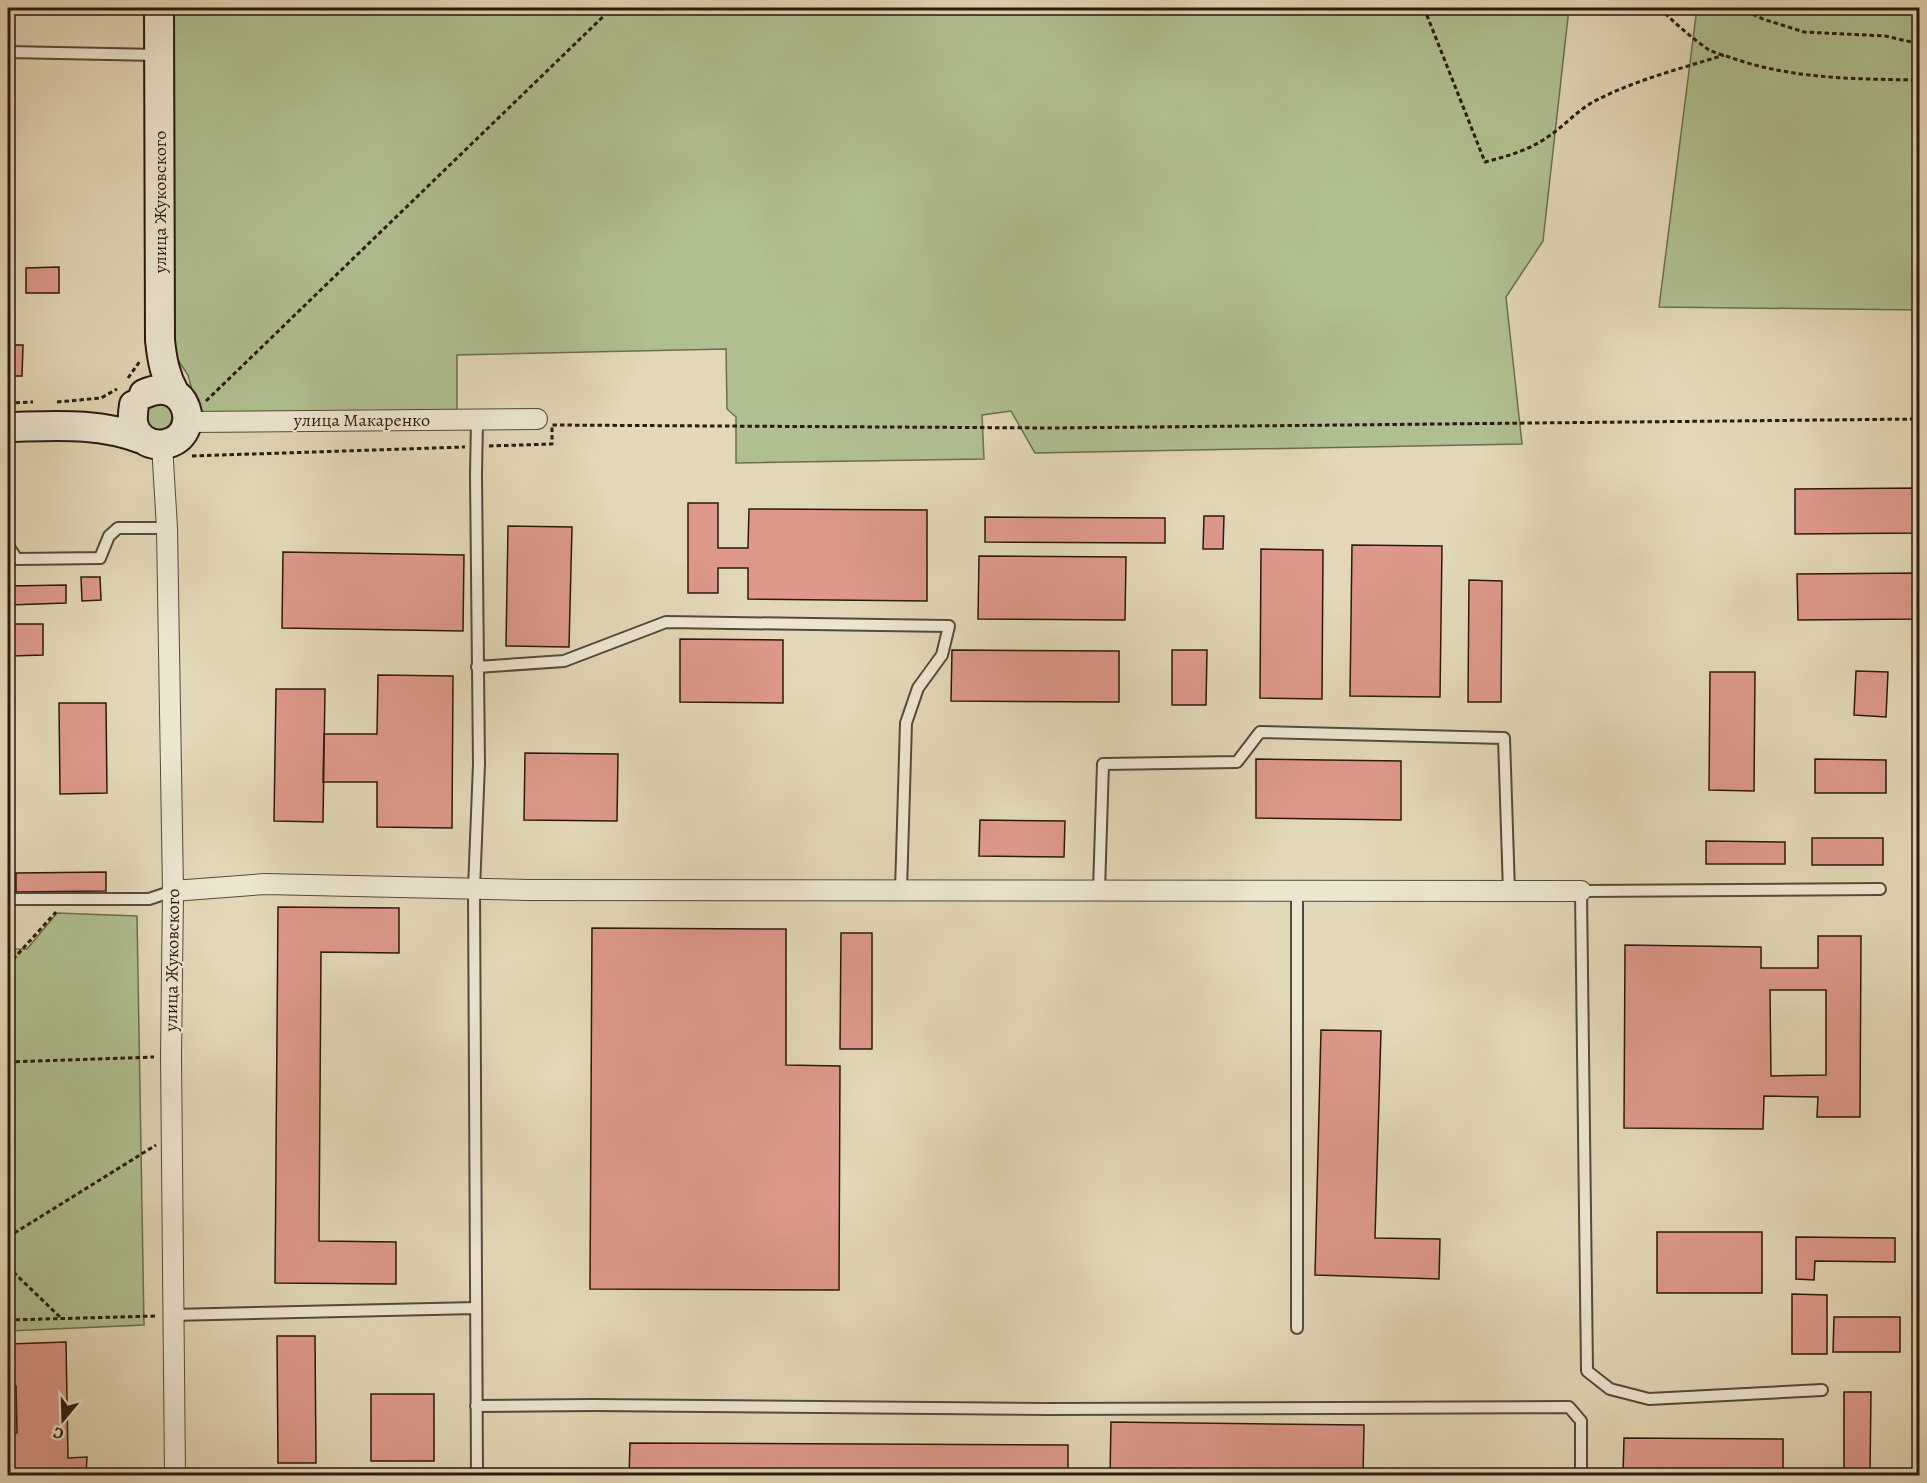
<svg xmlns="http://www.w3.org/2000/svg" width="1927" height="1483" viewBox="0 0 1927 1483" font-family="Alegreya,serif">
	<rect width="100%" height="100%" fill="#e2d7b6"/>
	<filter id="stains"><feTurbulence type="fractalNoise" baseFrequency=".00333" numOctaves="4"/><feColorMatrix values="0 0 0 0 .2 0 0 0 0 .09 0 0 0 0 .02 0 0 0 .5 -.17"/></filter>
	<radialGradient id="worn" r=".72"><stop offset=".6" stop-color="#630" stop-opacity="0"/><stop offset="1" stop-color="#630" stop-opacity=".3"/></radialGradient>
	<path fill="#b0bf90" stroke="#6e6c4e" stroke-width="1.5" d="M170,8H1569L1543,241L1506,297L1522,444L1035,453L1011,411L982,415L984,459L736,463V417L727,409L726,349L457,355V410L199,417L188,375L170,348Z
		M1697,8H1919V310L1659,307Z
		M146 417a13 13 0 1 1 26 0a13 13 0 1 1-26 0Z
		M57,913L137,916L144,1325L8,1331V949H27Z"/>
	<path fill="#dd988a" stroke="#2d190d" stroke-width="1.5" fill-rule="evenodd" d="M59,267V293H26V268Z
		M8,345H23L22,376H8Z
		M1920,488V533L1795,534V489Z
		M688,503H718V548H748L749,509L927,510V601L748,599V568H718V593H688Z
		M1204,516H1224L1223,549H1203Z
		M985,517L1165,518V543L985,542Z
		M508,526L572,527L569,647L506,646Z
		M1352,545L1442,546L1440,697L1350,696Z
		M1261,549L1323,550L1322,699L1260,698Z
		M283,552L464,555L463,631L282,628Z
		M979,556L1126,557L1125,620L978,619Z
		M1920,573V619L1798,620L1797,574Z
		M81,577H100L101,600L82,601Z
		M1469,580L1502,581L1501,702H1468Z
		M66,585V603L9,605V586Z
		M8,624H43V655L12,656V645L8,646Z
		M680,639L783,640V703L680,702Z
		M952,650L1119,651V702L951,701Z
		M1172,650H1207L1206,705H1172Z
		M1856,671L1888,672L1886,717L1854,715Z
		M1710,672H1755L1754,791L1709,790Z
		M378,675L453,676L452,828L377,827V782H323L324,734H377Z
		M276,689H325L323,822L274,821Z
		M59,703H106L107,793L60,794Z
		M525,753L618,754L617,821L524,820Z
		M1256,759L1401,761V820L1256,818Z
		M1815,759L1886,760V793H1815Z
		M980,820L1065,821L1064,857L979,856Z
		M1812,838H1883V865H1812Z
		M1706,841L1785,842V864H1706Z
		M106,872V891L16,892V873Z
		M278,907L399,908V953L321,952L319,1241L396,1242V1284L275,1283Z
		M592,928L786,929V1065L840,1066L839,1290L590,1289Z
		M841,933H872V1049H840Z
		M1818,936H1861L1860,1117H1817L1818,1097L1764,1096L1763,1129L1624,1128L1625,945L1761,947V968H1818ZM1770,990H1826V1075L1771,1076Z
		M1321,1030L1381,1031L1375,1238L1440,1239L1439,1279L1315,1275Z
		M1657,1232H1762V1293H1657Z
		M1796,1237L1895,1238V1262L1815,1261L1814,1280L1796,1279Z
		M1792,1294L1827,1295V1354H1792Z
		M1834,1317H1900V1352H1833Z
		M277,1336H315L316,1463H278Z
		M66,1342L68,1458L87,1457L86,1476H8V1432L17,1433L16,1386H8V1344Z
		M1844,1392H1871L1870,1476H1844Z
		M371,1394H434V1461H371Z
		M1111,1422L1364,1425L1363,1476H1110Z
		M1624,1438L1783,1439V1476H1623Z
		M630,1443L1068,1445V1476H629Z"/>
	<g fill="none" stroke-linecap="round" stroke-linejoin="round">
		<defs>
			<path id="lane" d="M8,52L159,55
				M8,546L17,559L100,558L109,536L118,528H167
				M477,667L564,661L666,622L949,626L942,655L918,688L906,723L901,890
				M1099,890L1103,764L1237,762L1260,732L1504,738L1509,891
				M1297,891V1328
				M8,899H149L173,891
				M172,1315L476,1308
				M1822,1390L1649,1399L1610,1389L1587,1371L1581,891L1880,889
				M476,1406L593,1405L1047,1409L1569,1407L1581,1421V1476
				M477,1476L474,889L479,764L476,475L477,419"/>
			<path id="street" d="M187,422L537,419
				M162,445L167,528L173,891L171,1056L175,1476
				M173,891L265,884L529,890L1581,891"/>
			<path id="secondary" d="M159,8L160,340C162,360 165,376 175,394
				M134,405C132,418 131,430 143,439C149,444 158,445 165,444C205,436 187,373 144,394
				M8,427C54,426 98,422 142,439"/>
		</defs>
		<use href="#lane" stroke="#5a4837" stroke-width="14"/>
		<use href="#street" stroke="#5a4837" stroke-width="22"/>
		<use href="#secondary" stroke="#2d190d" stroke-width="32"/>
		<path stroke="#2d190d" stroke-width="3" stroke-dasharray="4.5 3" stroke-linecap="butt" d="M1424,8L1485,162C1508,156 1530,150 1549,136C1564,126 1577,111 1593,102C1634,80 1680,69 1724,55
			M1660,8C1674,23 1692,38 1709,50C1717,54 1727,56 1735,59C1794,79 1856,79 1918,80L1920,78
			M1739,8L1763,19L1804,32L1885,36L1920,44
			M128,378L140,361
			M206,401L612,8
			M57,402L101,398L117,389
			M8,403L33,402
			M489,446L552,444V425L1052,428L1920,419
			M192,456L465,447
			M8,965L56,912
			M8,1062L154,1057
			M8,1237L156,1145
			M8,1267L61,1318
			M8,1320L156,1316"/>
		<use href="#lane" stroke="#ece5d0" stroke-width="10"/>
		<use href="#street" stroke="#ece5d0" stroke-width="20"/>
		<use href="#secondary" stroke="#ece5d0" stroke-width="28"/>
	</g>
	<g text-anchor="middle" stroke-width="4.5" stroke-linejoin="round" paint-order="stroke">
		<g font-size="18" fill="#2d190d" stroke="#ece5d0">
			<text transform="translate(160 202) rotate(-90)" y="6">улица Жуковского</text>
			<text x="362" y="426">улица Макаренко</text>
			<text transform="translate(172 960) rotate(-89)" y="6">улица Жуковского</text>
		</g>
	</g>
	<rect width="1927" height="1483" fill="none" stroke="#e2d7b6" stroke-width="30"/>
	<rect x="9" y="9" width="1909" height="1465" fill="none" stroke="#2d190d" stroke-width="3"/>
	<rect x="15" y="15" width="1897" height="1453" fill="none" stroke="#2d190d" stroke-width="1.5"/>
	<g transform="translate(63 1420) rotate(199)" stroke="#ece5d0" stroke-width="4.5" paint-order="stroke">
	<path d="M0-4.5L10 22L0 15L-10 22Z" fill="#2d190d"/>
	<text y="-9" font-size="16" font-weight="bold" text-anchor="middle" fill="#2d190d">С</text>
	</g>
	<rect width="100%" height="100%" filter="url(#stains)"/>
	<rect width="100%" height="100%" fill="url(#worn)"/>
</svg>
